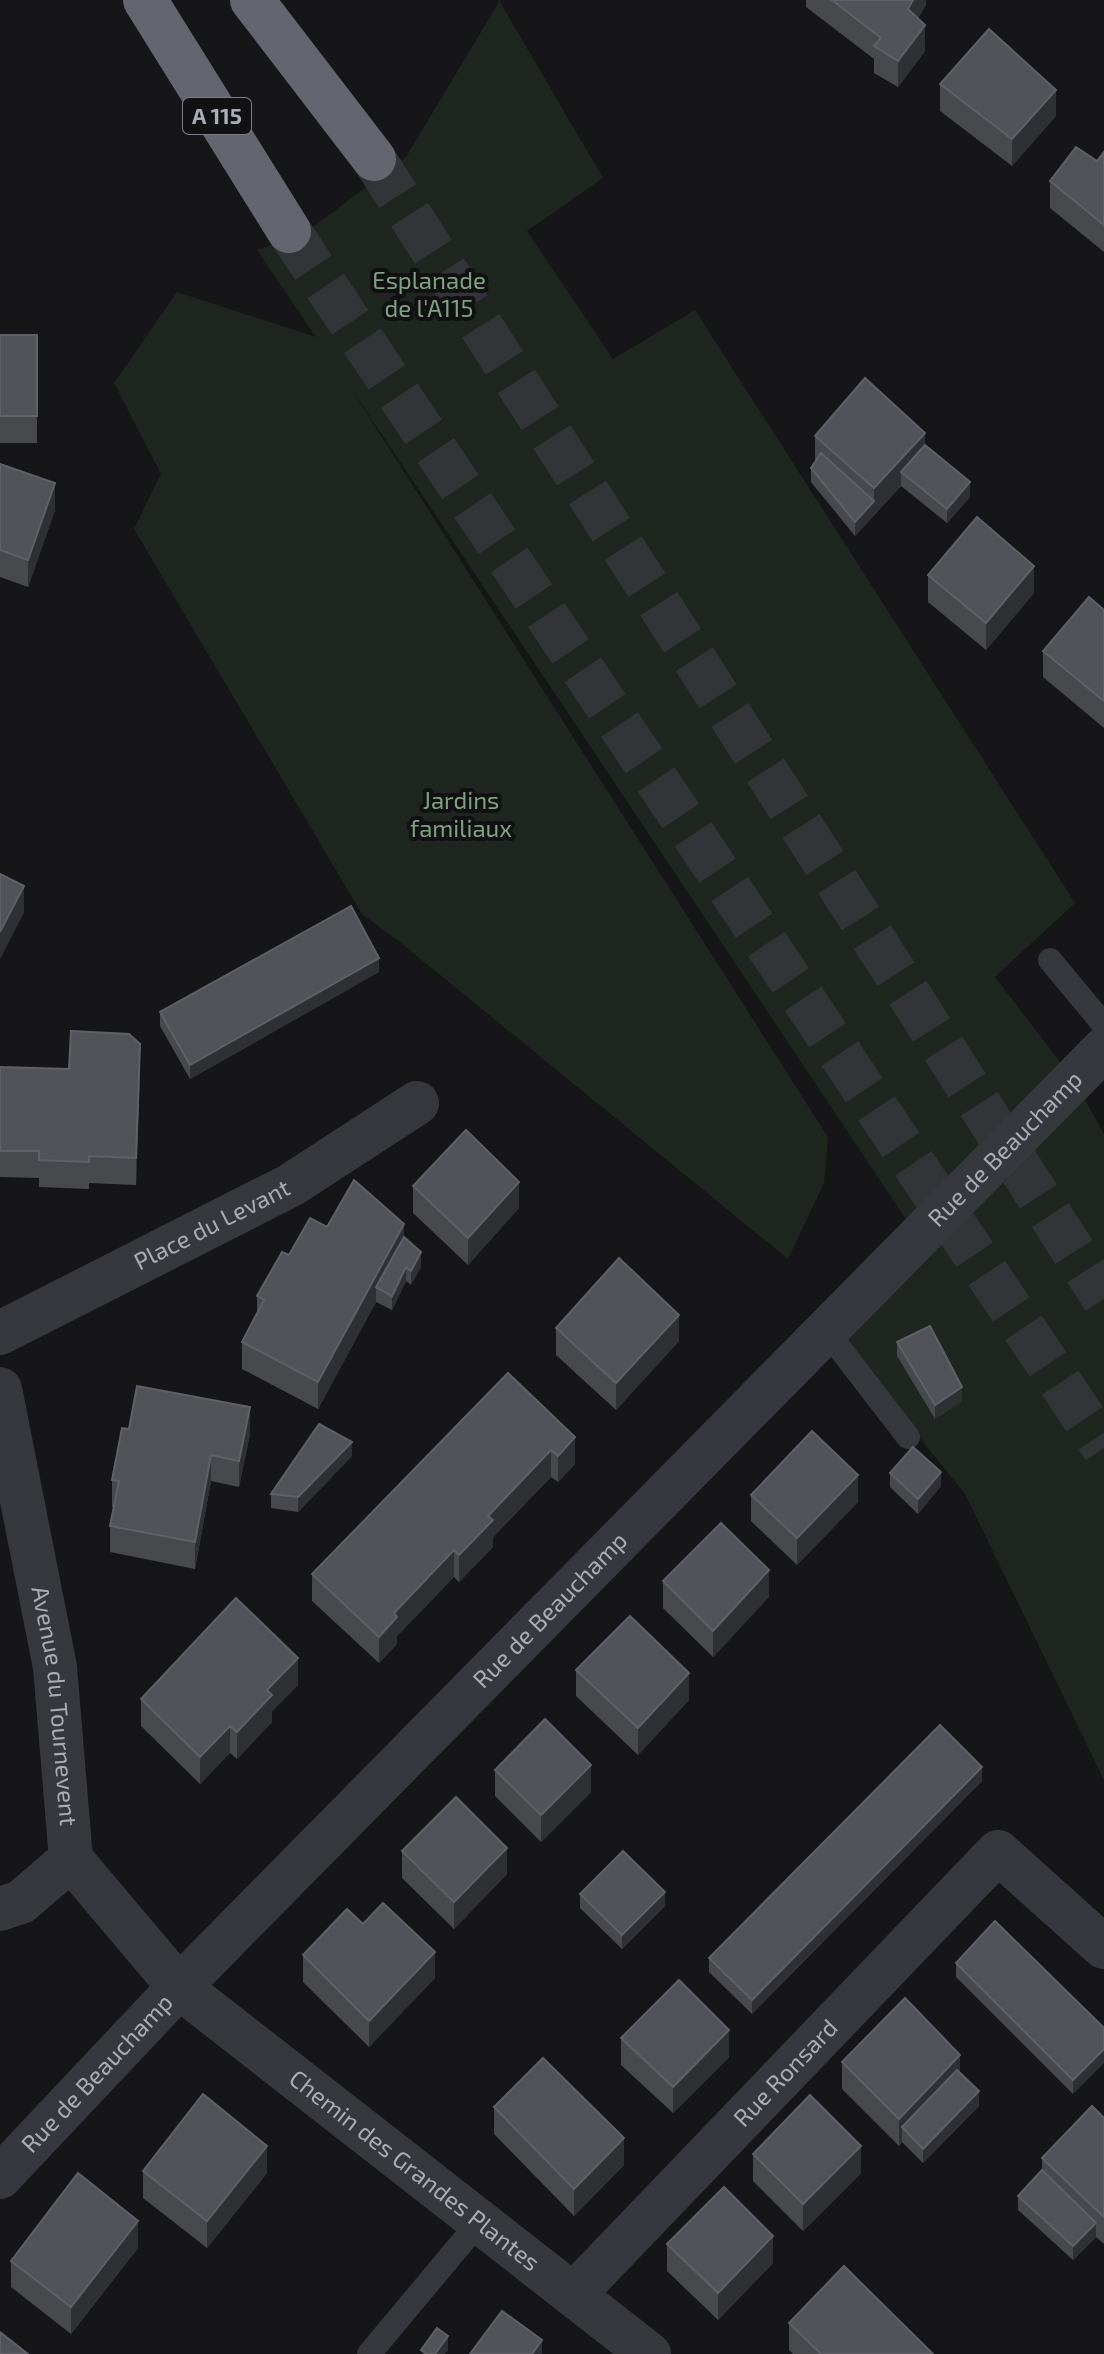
<svg xmlns="http://www.w3.org/2000/svg" width="1104" height="2354" viewBox="0 0 1104 2354" font-family="'Exo 2',sans-serif">
	<rect width="100%" height="100%" fill="#161618"/>
	<path fill="#1e261f" d="M498,0H501L500,2L603,178L527,231L613,359L695,310L1075,903L995,977L1074,1080L1104,1134V1780L965,1494L835,1333L922,1243L350,387L828,1137L824,1183L788,1259L401,943L362,914L134,529L161,474L114,383L177,292L316,337L257,250L305,233L406,157L499,2Z"/>
	<g fill="none" stroke-linecap="round" stroke-linejoin="round">
		<path stroke="#333438" stroke-width="44" stroke-dasharray="44 22" stroke-linecap="butt" d="M374,159L1104,1299
			M289,231L1104,1448"/>
		<path stroke="#37383d" stroke-width="24" d="M1050,960L1104,1025
			M827,1332L908,1437
			M369,2354L480,2221"/>
		<g stroke="#37383d" stroke-width="44">
			<path id="s1" d="M0,1333L291,1185L417,1103"/>
			<path id="s2" d="M0,1389L55,1667L71,1859L179,1987L649,2354"/>
			<path d="M0,1909L21,1902L71,1859"/>
			<path id="s3" d="M0,2177L179,1987L1104,1049"/>
			<path id="s4" d="M574,2294L998,1852L1104,1947"/>
		</g>
		<path stroke="#63666e" stroke-width="44" d="M145,0L289,231
			M252,0L374,159"/>
	</g>
	<path fill="#47494d" d="M806,0H926V5L918,18L925,51L898,87L874,73V59L806,7Z
		M940,84L1056,116L1012,166L940,111Z
		M1104,152V252L1050,208V181L1097,161Z
		M0,335H37V443H0Z
		M815,436L925,445L970,497L947,523L901,486L855,536L811,482V468L815,462Z
		M0,464L55,510L28,587L0,577Z
		M928,575L1034,593L986,650L928,602Z
		M1104,610V728L1043,677V651Z
		M379,972L190,1079L160,1026V1012Z
		M0,1067L140,1071L136,1185L89,1183V1189L39,1187V1178L0,1177Z
		M413,1186L519,1208L468,1265L413,1213Z
		M404,1237L421,1267L411,1285L406,1281L392,1310L376,1302L318,1409L242,1369V1342L257,1313V1296L289,1255Z
		M556,1328L679,1341L616,1410L556,1355Z
		M897,1342L962,1401L935,1419L897,1356Z
		M508,1373L575,1464L558,1482L551,1477L493,1537V1547L459,1582L454,1577L397,1636V1644L379,1663L312,1601V1574Z
		M129,1429L250,1434L239,1487L211,1481L195,1569L110,1552V1526L114,1507H112V1480Z
		M352,1456L298,1512L271,1508V1494Z
		M890,1473L941,1486L918,1514L890,1487Z
		M751,1495L858,1502L797,1565L751,1521Z
		M663,1581L769,1597L713,1657L663,1608Z
		M576,1670L689,1700L638,1755L576,1696Z
		M298,1685L272,1711V1722L237,1759L230,1753L200,1784L141,1726V1699Z
		M495,1770L591,1792L541,1842L495,1796Z
		M982,1781L752,2014L709,1972V1958Z
		M402,1851L507,1874L454,1929L402,1878Z
		M580,1894L665,1906L622,1949L580,1908Z
		M363,1924L435,1978L369,2047L303,1982V1955Z
		M956,1963L1104,2028L1073,2094L956,1977Z
		M621,2038L729,2057L673,2113L621,2065Z
		M842,2062L960,2073L979,2106L923,2163L902,2142L899,2146L842,2089Z
		M494,2107L624,2165L574,2216L494,2134Z
		M1104,2118V2244L1096,2237L1073,2260L1018,2210V2196L1042,2170V2158Z
		M753,2154L861,2173L803,2231L753,2181Z
		M143,2171L267,2173L207,2248L143,2198Z
		M667,2244L773,2263L718,2320L667,2271Z
		M138,2248L71,2334L11,2287V2261Z
		M789,2323L933,2354H793L789,2350Z"/>
	<path fill="#2f3033" d="M913,0H926V5L908,36V9Z
		M925,25V51L898,87V61Z
		M1056,90V116L1012,166V139Z
		M925,433V460L901,472V486L855,536V522L874,501V488Z
		M970,482V497L947,523V509Z
		M55,483V510L28,587V560Z
		M1034,566V593L986,650V623Z
		M24,886V913L0,959V932Z
		M379,958V972L190,1079V1065Z
		M140,1044V1071L136,1185V1158Z
		M519,1182V1208L468,1265V1238Z
		M404,1224V1251L376,1287V1302L318,1409V1382Z
		M421,1252V1267L411,1285V1271Z
		M406,1267V1281L392,1310V1296Z
		M679,1315V1341L616,1410V1383Z
		M962,1387V1401L935,1419V1405Z
		M250,1407V1434L239,1487V1461Z
		M575,1437V1464L558,1482V1456Z
		M352,1442V1456L298,1512V1497Z
		M551,1450V1477L493,1537V1547L459,1582V1555L488,1516Z
		M211,1455V1481L195,1569V1542Z
		M941,1472V1486L918,1514V1499Z
		M858,1475V1502L797,1565V1538Z
		M454,1550V1577L397,1636V1644L379,1663V1637L394,1613Z
		M769,1570V1597L713,1657V1631Z
		M298,1658V1685L272,1711V1722L237,1759V1732L267,1690Z
		M689,1673V1700L638,1755V1728Z
		M230,1726V1753L200,1784V1757Z
		M591,1765V1792L541,1842V1815Z
		M982,1767V1781L752,2014V2000Z
		M507,1848V1874L454,1929V1902Z
		M665,1892V1906L622,1949V1935Z
		M435,1952V1978L369,2047V2021Z
		M729,2030V2057L673,2113V2087Z
		M1104,2049V2063L1073,2094V2080Z
		M960,2055V2081L902,2127V2142L899,2146V2119Z
		M979,2091V2106L923,2163V2149Z
		M624,2138V2165L574,2216V2189Z
		M267,2146V2173L207,2248V2221Z
		M861,2146V2173L803,2231V2204Z
		M138,2221V2248L71,2334V2307Z
		M1096,2223V2237L1073,2260V2246Z
		M773,2236V2263L718,2320V2293Z
		M448,2336V2350L445,2354H435Z
		M542,2340V2354H532Z"/>
	<path fill="#525359" stroke="#5f6168" stroke-width="2" d="M832,0H913L908,9L925,25L898,61L874,46L881,38Z
		M989,29L1056,90L1012,139L940,84Z
		M1076,147L1097,161L1104,152V225L1050,181Z
		M0,335H37V416H0Z
		M865,378L925,433L874,488L815,436Z
		M925,445L970,482L947,509L901,472Z
		M821,453L874,501L855,522L811,468Z
		M0,464L55,483L28,560L0,550Z
		M977,517L1034,566L986,623L928,575Z
		M1089,597L1104,610V701L1043,651Z
		M0,874L24,886L0,932Z
		M351,906L379,958L190,1065L160,1012Z
		M71,1031L129,1034L140,1044L136,1158L89,1156V1162L39,1160V1151H0V1067L69,1069Z
		M466,1130L519,1182L468,1238L413,1186Z
		M354,1180L404,1224L318,1382L242,1342L264,1300L257,1296L282,1252L289,1255L310,1218L327,1227Z
		M404,1237L421,1252L411,1271L406,1267L392,1296L376,1287Z
		M619,1258L679,1315L616,1383L556,1328Z
		M930,1326L962,1387L935,1405L897,1342Z
		M508,1373L575,1437L558,1456L551,1450L488,1516L493,1520L459,1555L454,1550L394,1613L397,1617L379,1637L312,1574Z
		M137,1386L250,1407L239,1461L211,1455L195,1542L110,1526L119,1481L112,1480L122,1428L129,1429Z
		M319,1424L352,1442L298,1497L271,1494Z
		M812,1431L858,1475L797,1538L751,1495Z
		M913,1447L941,1472L918,1499L890,1473Z
		M721,1523L769,1570L713,1631L663,1581Z
		M236,1598L298,1658L267,1690L272,1695L237,1732L230,1726L200,1757L141,1699Z
		M630,1616L689,1673L638,1728L576,1670Z
		M545,1719L591,1765L541,1815L495,1770Z
		M940,1725L982,1767L752,2000L709,1958Z
		M456,1797L507,1848L454,1902L402,1851Z
		M623,1851L665,1892L622,1935L580,1894Z
		M383,1903L435,1952L369,2021L303,1955L347,1909L363,1924Z
		M995,1921L1104,2028V2049L1073,2080L956,1963Z
		M679,1980L729,2030L673,2087L621,2038Z
		M905,1998L960,2055L899,2119L842,2062Z
		M543,2058L624,2138L574,2189L494,2107Z
		M957,2070L979,2091L923,2149L902,2127Z
		M203,2094L267,2146L207,2221L143,2171Z
		M810,2095L861,2146L803,2204L753,2154Z
		M1092,2106L1104,2118V2217L1042,2158Z
		M1042,2170L1096,2223L1073,2246L1018,2196Z
		M78,2173L138,2221L71,2307L11,2261Z
		M724,2187L773,2236L718,2293L667,2244Z
		M844,2266L933,2354H821L789,2323Z
		M502,2311L542,2340L532,2354H470Z
		M437,2328L448,2336L435,2354H426L421,2350Z
		M0,2332L28,2354H0Z"/>
	<g text-anchor="middle" stroke-width="8" stroke-linejoin="round" paint-order="stroke">
		<rect fill="#111113" stroke="#7b7e86" stroke-width="2" x="183" y="98" width="68" height="36" rx="6"/>
		<g font-size="22" font-weight="bold" fill="#a8adb8">
			<text x="217" y="124">A 115</text>
		</g>
		<g font-size="24" fill="#7fa381" stroke="#111113">
			<text x="429" y="289">Esplanade<tspan x="429" dy="28">de l'A115</tspan></text>
			<text x="461" y="809">Jardins<tspan x="461" dy="28">familiaux</tspan></text>
		</g>
		<g font-size="24" fill="#a8adb8" stroke="#111113">
			<text dy="8" stroke="none"><textPath href="#s3" startOffset="1438">Rue de Beauchamp</textPath></text>
			<text dy="8" stroke="none"><textPath href="#s1" startOffset="238">Place du Levant</textPath></text>
			<text dy="8" stroke="none"><textPath href="#s3" startOffset="790">Rue de Beauchamp</textPath></text>
			<text dy="8" stroke="none"><textPath href="#s2" startOffset="322">Avenue du Tournevent</textPath></text>
			<text dy="8" stroke="none"><textPath href="#s4" startOffset="306">Rue Ronsard</textPath></text>
			<text dy="8" stroke="none"><textPath href="#s3" startOffset="142">Rue de Beauchamp</textPath></text>
			<text dy="8" stroke="none"><textPath href="#s2" startOffset="942">Chemin des Grandes Plantes</textPath></text>
		</g>
	</g>
</svg>
